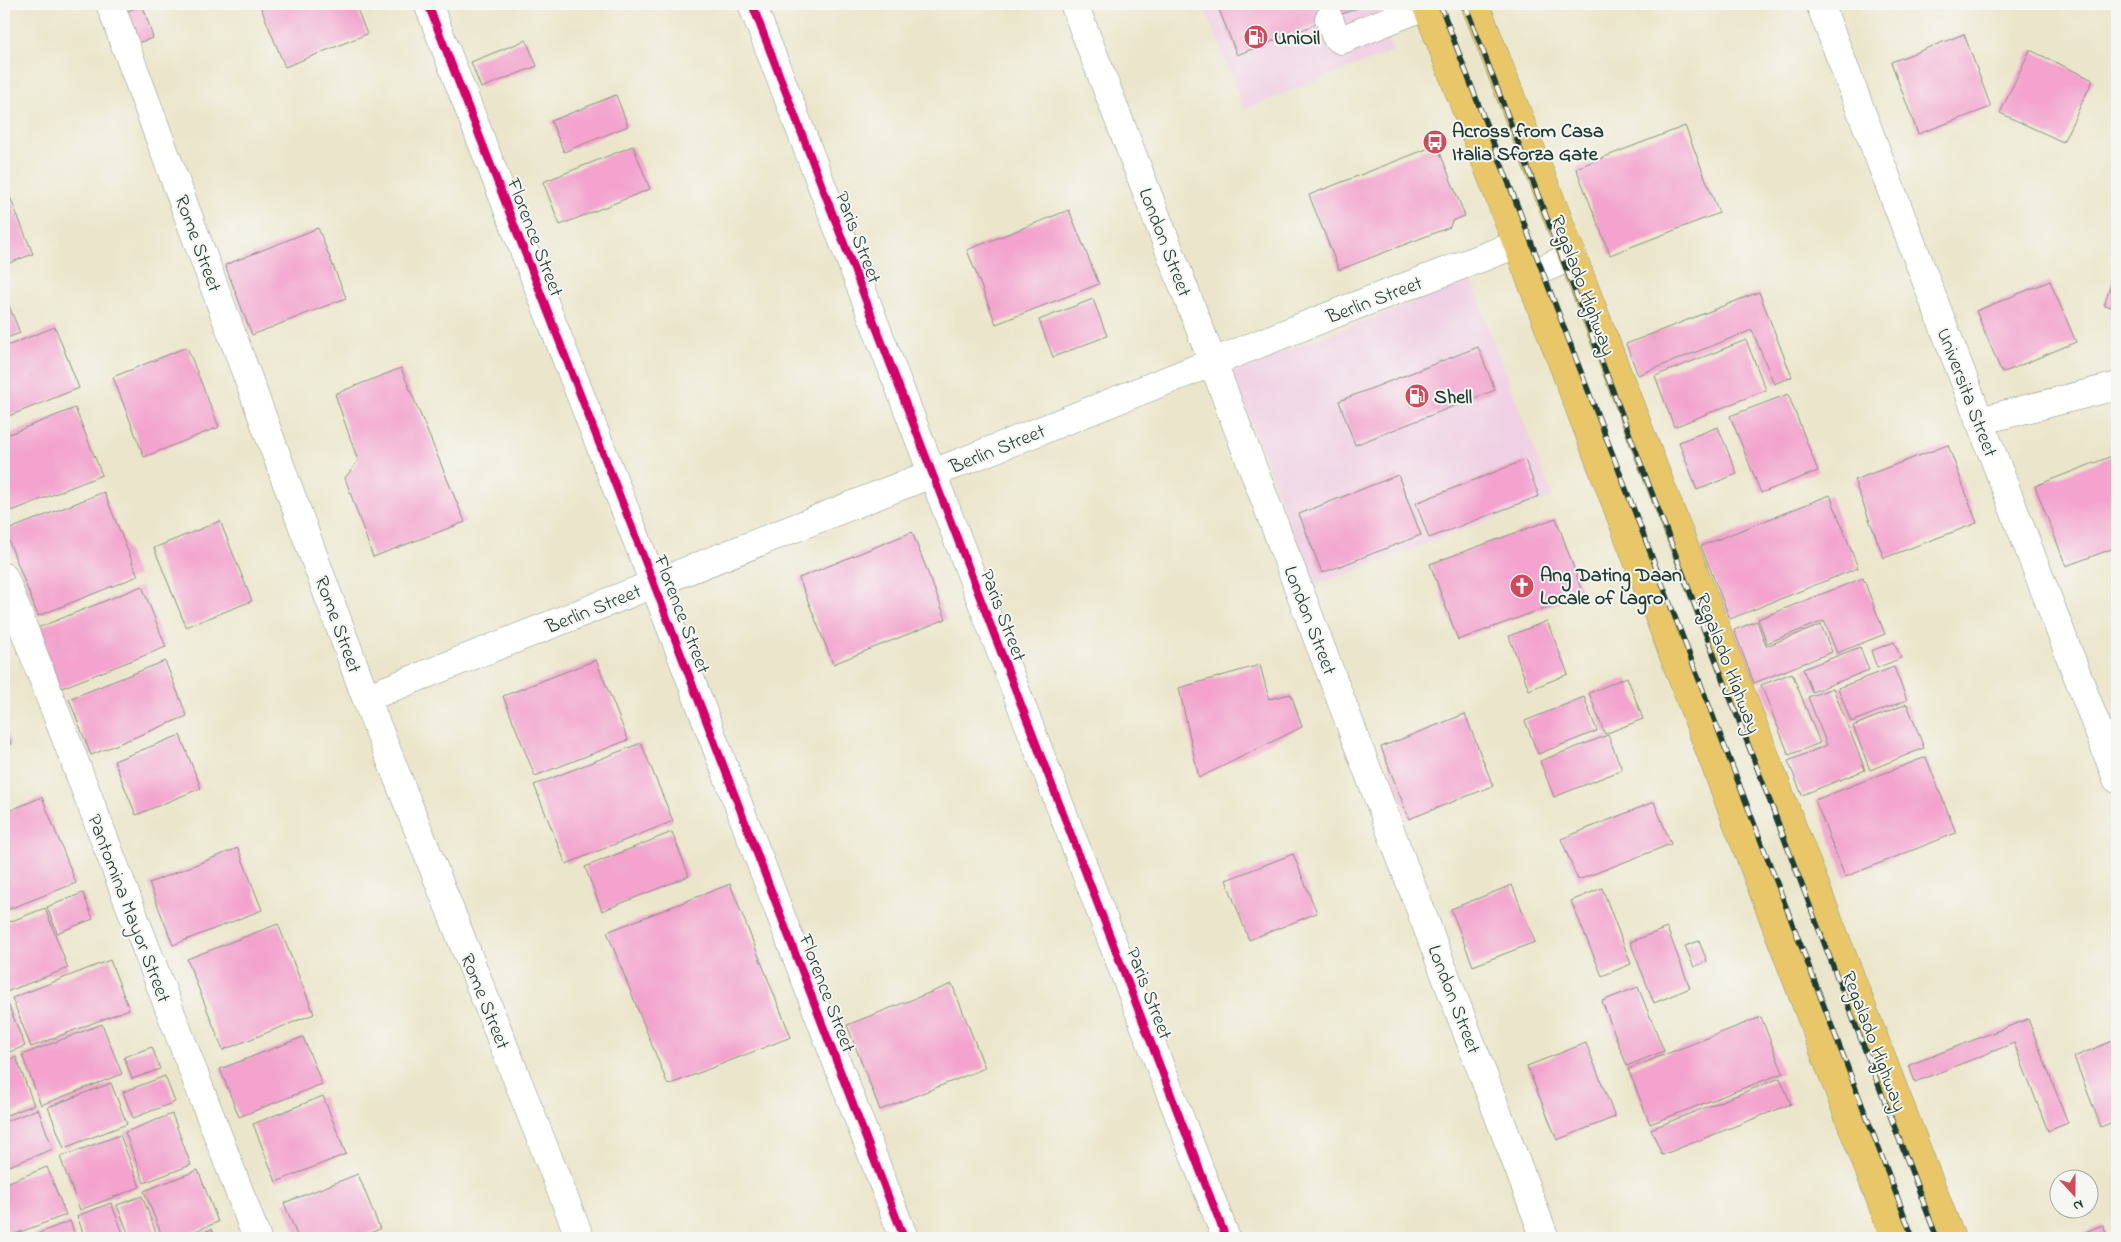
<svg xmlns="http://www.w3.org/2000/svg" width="2121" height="1242" viewBox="0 0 2121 1242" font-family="'Indie Flower',sans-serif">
	<rect width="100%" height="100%" fill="#f6f6f2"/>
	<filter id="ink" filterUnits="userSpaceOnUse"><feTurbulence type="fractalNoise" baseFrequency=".02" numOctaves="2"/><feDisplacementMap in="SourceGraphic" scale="10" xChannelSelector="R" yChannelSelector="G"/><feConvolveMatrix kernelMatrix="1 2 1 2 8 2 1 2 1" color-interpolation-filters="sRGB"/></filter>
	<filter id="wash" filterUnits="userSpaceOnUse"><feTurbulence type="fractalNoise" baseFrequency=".0096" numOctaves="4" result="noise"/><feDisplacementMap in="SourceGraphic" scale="20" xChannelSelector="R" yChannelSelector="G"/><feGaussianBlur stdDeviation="1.12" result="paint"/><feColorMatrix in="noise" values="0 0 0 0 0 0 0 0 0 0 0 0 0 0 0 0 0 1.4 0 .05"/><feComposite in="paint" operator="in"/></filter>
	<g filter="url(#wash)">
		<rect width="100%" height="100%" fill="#ebe6cb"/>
		<path fill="#f0d0e4" d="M1203,4H1375L1393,51L1244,109Z
			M1471,281L1552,497L1313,586L1232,371Z"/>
		<g id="blocks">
			<path fill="#f3a3cd" d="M271,4H355L367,34L285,67L261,8Z
				M1226,4H1359L1360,7L1237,55L1218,7Z
				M143,6L153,38L134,44L124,12Z
				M1964,34L1991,107L1918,134L1891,62Z
				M526,40L537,66L481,88L471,62Z
				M2030,50L2093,80L2063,142L2000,113Z
				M616,95L628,126L564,152L551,121Z
				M1685,126L1719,213L1610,255L1576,168Z
				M1437,145L1465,216L1452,221L1450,227L1339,270L1309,195Z
				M633,146L650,189L560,225L543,182Z
				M8,192L33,254L4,265V194Z
				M1069,210L1099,284L996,324L967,250Z
				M318,228L346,298L252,335L225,265Z
				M2117,267V309L2104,305Z
				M2050,281L2076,342L2002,373L1976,311Z
				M1759,292L1792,377L1774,384L1752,330L1638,375L1626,344Z
				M4,293L20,333L4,339Z
				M1093,299L1107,336L1053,357L1039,320Z
				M55,327L79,388L4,418V347Z
				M1746,340L1766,390L1674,427L1655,376Z
				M187,347L219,427L144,457L113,377Z
				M1478,347L1495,390L1355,445L1339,401Z
				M401,368L465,522L373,557L345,478L358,461L335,394Z
				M1788,394L1818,471L1761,493L1730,416Z
				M75,408L102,475L12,511L4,491V436Z
				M1718,427L1737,474L1697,490L1679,442Z
				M1948,445L1977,523L1884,558L1854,480Z
				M2117,454V547L2066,566L2035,486Z
				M1525,460L1539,496L1429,538L1416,503Z
				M1398,475L1421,535L1322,573L1299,514Z
				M104,492L138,576L38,616L5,531Z
				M1830,495L1858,568L1730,619L1701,546Z
				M1556,518L1583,594L1458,640L1430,564Z
				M220,521L252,601L186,627L154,548Z
				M912,532L946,619L833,664L799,578Z
				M1863,578L1885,634L1837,653L1824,621L1767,643L1758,619Z
				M142,586L166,647L59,689L35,629Z
				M1547,621L1568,674L1529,690L1509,636Z
				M1757,621L1766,646L1821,625L1832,652L1754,683L1734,630Z
				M1894,642L1901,658L1877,668L1871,651Z
				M1860,647L1869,670L1812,692L1803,669Z
				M596,660L628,740L535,776L503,696Z
				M165,661L187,716L91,755L69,699Z
				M1260,665L1269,699L1291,694L1302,727L1199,778L1179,688Z
				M1894,667L1907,700L1851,722L1838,688Z
				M1792,673L1820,743L1789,755L1761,685Z
				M1627,677L1643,719L1605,734L1589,693Z
				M1833,688L1865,770L1802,795L1788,761L1827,745L1808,697Z
				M1584,697L1597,731L1538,754L1525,721Z
				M1907,704L1924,748L1870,770L1853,726Z
				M1465,714L1493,786L1409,819L1381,747Z
				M4,726L11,744L4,747Z
				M180,735L201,788L136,815L114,761Z
				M1608,735L1622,770L1554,797L1540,761Z
				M641,743L673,821L566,864L534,785Z
				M1926,757L1956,833L1845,877L1815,800Z
				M42,797L76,883L4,911V813Z
				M1654,802L1671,844L1578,880L1561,839Z
				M672,832L689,876L602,911L585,867Z
				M238,848L262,910L173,945L149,883Z
				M1293,854L1317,913L1249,940L1226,880Z
				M730,884L791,1037L668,1085L607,932Z
				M1512,885L1535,942L1473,966L1451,909Z
				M1602,888L1631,964L1602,976L1571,901Z
				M83,893L93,919L57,933L47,907Z
				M45,908L68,968L4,993V924Z
				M278,924L314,1014L223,1050L187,959Z
				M1667,928L1690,988L1654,1003L1630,942Z
				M1699,941L1707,961L1694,967L1685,946Z
				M110,960L129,1009L31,1047L12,998Z
				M952,984L985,1068L880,1110L847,1025Z
				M1638,987L1664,1051L1627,1066L1602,1001Z
				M8,1004L25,1046L4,1054V1006Z
				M1761,1017L1783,1073L1650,1124L1628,1069Z
				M2028,1019L2068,1123L2048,1131L2014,1043L1915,1082L1909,1065Z
				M102,1024L122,1074L41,1105L22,1055Z
				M303,1037L322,1084L239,1117L220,1069Z
				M2117,1039V1120L2101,1127L2074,1057Z
				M1586,1043L1615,1117L1557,1140L1527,1066Z
				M152,1047L160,1069L132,1079L124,1057Z
				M16,1057L34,1105L4,1116V1062Z
				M165,1076L175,1102L133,1118L123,1092Z
				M1780,1078L1791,1104L1662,1155L1651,1129Z
				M111,1083L127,1124L64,1148L48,1107Z
				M323,1096L346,1154L276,1182L253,1124Z
				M38,1109L53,1149L4,1168V1122Z
				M172,1114L191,1165L144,1183L125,1132Z
				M120,1135L140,1187L80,1210L60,1157Z
				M47,1167L66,1215L4,1238V1184Z
				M198,1170L218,1222L177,1238H163L144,1191Z
				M358,1174L380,1229L357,1238H298L284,1203Z
				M142,1196L158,1238H130L117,1205Z
				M111,1203L125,1238H85L77,1216Z
				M70,1221L76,1238H26Z
				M2103,1225L2108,1238H2069Z
				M212,1229L216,1238H188Z"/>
		</g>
	</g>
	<g filter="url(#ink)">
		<use href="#blocks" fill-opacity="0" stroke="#859280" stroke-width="1"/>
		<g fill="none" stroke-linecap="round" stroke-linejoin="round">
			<defs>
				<path id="minor" d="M110,4L366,698L580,1238
					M428,4L654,584L904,1238
					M752,4L1226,1238
					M1074,4L1213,363L1545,1238
					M1820,4L2117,779
					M1329,19L1336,37L1341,40L1427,5
					M1529,275L1573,256
					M1979,421L2117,386
					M4,577L257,1238
					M366,698L1347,309L1518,244"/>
				<path id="major" d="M1426,4L1895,1238
					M1475,4L1951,1238"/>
			</defs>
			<use href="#minor" stroke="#859280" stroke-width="29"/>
			<use href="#major" stroke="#859280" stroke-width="29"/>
			<use href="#minor" stroke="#fff" stroke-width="28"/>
			<use href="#major" stroke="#e9c769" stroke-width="28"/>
			<defs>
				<path id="rail" d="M1440,4L1913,1238
					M1465,4L1937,1238"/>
			</defs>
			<use href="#rail" stroke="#1f3d34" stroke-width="5.5"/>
			<use href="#rail" stroke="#f6f6f2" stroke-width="4" stroke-dasharray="11" stroke-linecap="butt"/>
			<defs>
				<path id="cycleway" d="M428,4L654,584L904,1238
					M752,4L1226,1238"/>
			</defs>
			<use href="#cycleway" stroke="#f6f6f2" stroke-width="11"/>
			<use href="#cycleway" stroke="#d6006c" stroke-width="8"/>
		</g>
	</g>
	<defs>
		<symbol id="fuel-disc" viewBox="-11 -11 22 22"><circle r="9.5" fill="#d1495b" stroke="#f6f6f2"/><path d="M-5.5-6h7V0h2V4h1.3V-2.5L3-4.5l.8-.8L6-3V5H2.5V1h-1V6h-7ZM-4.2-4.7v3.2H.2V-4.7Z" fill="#fff"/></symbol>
		<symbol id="bus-disc" viewBox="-11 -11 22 22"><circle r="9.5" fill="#d1495b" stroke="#f6f6f2"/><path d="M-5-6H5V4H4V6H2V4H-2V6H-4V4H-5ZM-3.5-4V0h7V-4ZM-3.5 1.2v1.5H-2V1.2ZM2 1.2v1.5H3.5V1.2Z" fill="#fff"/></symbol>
		<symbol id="church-disc" viewBox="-11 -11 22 22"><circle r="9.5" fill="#d1495b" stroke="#f6f6f2"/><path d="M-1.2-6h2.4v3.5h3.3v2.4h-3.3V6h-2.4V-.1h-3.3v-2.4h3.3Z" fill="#fff"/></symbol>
	</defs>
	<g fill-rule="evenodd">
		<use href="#fuel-disc" x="1242" y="23" width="28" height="28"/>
		<use href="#bus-disc" x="1421" y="128" width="28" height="28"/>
		<use href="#fuel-disc" x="1403" y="382" width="28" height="28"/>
		<use href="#church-disc" x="1508" y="572" width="28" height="28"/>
	</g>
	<g text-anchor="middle" stroke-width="4" stroke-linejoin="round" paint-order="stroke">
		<g font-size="20" font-weight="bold" fill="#1f3d34" stroke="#f6f6f2" text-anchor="start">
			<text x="1274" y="44">UniOil</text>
			<text x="1452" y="137">Across from Casa<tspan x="1452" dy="23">Italia Sforza Gate</tspan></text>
			<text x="1434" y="403">Shell</text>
			<text x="1540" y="581">Ang Dating Daan<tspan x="1540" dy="23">Locale of Lagro</tspan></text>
		</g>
		<g font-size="20" fill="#1f3d34" stroke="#f6f6f2">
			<text transform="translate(536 237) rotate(69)" y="7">Florence Street</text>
			<text transform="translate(859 237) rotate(69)" y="7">Paris Street</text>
			<text transform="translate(1166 242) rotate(69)" y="7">London Street</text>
			<text transform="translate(199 243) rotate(70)" y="7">Rome Street</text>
			<text transform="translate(1584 285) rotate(69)" y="7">Regalado Highway</text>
			<text transform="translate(1374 299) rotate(-21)" y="7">Berlin Street</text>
			<text transform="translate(1968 392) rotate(69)" y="7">Universita Street</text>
			<text transform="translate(997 448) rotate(-22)" y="7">Berlin Street</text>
			<text transform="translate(593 608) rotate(-22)" y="7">Berlin Street</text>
			<text transform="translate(683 614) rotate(69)" y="7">Florence Street</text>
			<text transform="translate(1004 615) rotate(69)" y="7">Paris Street</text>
			<text transform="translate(1311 620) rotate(69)" y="7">London Street</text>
			<text transform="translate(339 624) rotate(70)" y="7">Rome Street</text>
			<text transform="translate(1729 663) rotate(69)" y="7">Regalado Highway</text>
			<text transform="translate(130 908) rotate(69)" y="7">Pantomina Mayor Street</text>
			<text transform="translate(828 993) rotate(69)" y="7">Florence Street</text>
			<text transform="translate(1150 993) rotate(69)" y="7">Paris Street</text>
			<text transform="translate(1455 999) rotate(69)" y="7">London Street</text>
			<text transform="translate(486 1001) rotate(68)" y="7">Rome Street</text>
			<text transform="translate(1875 1041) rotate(69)" y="7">Regalado Highway</text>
		</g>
	</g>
	<rect width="2121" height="1242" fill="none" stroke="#f6f6f2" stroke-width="20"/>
	<g transform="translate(2074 1194) rotate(159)"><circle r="24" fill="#f6f6f2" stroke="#a0aca6"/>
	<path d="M0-4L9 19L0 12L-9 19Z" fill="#d1495b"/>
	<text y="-8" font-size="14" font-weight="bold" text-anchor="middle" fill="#1f3d34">N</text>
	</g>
</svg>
